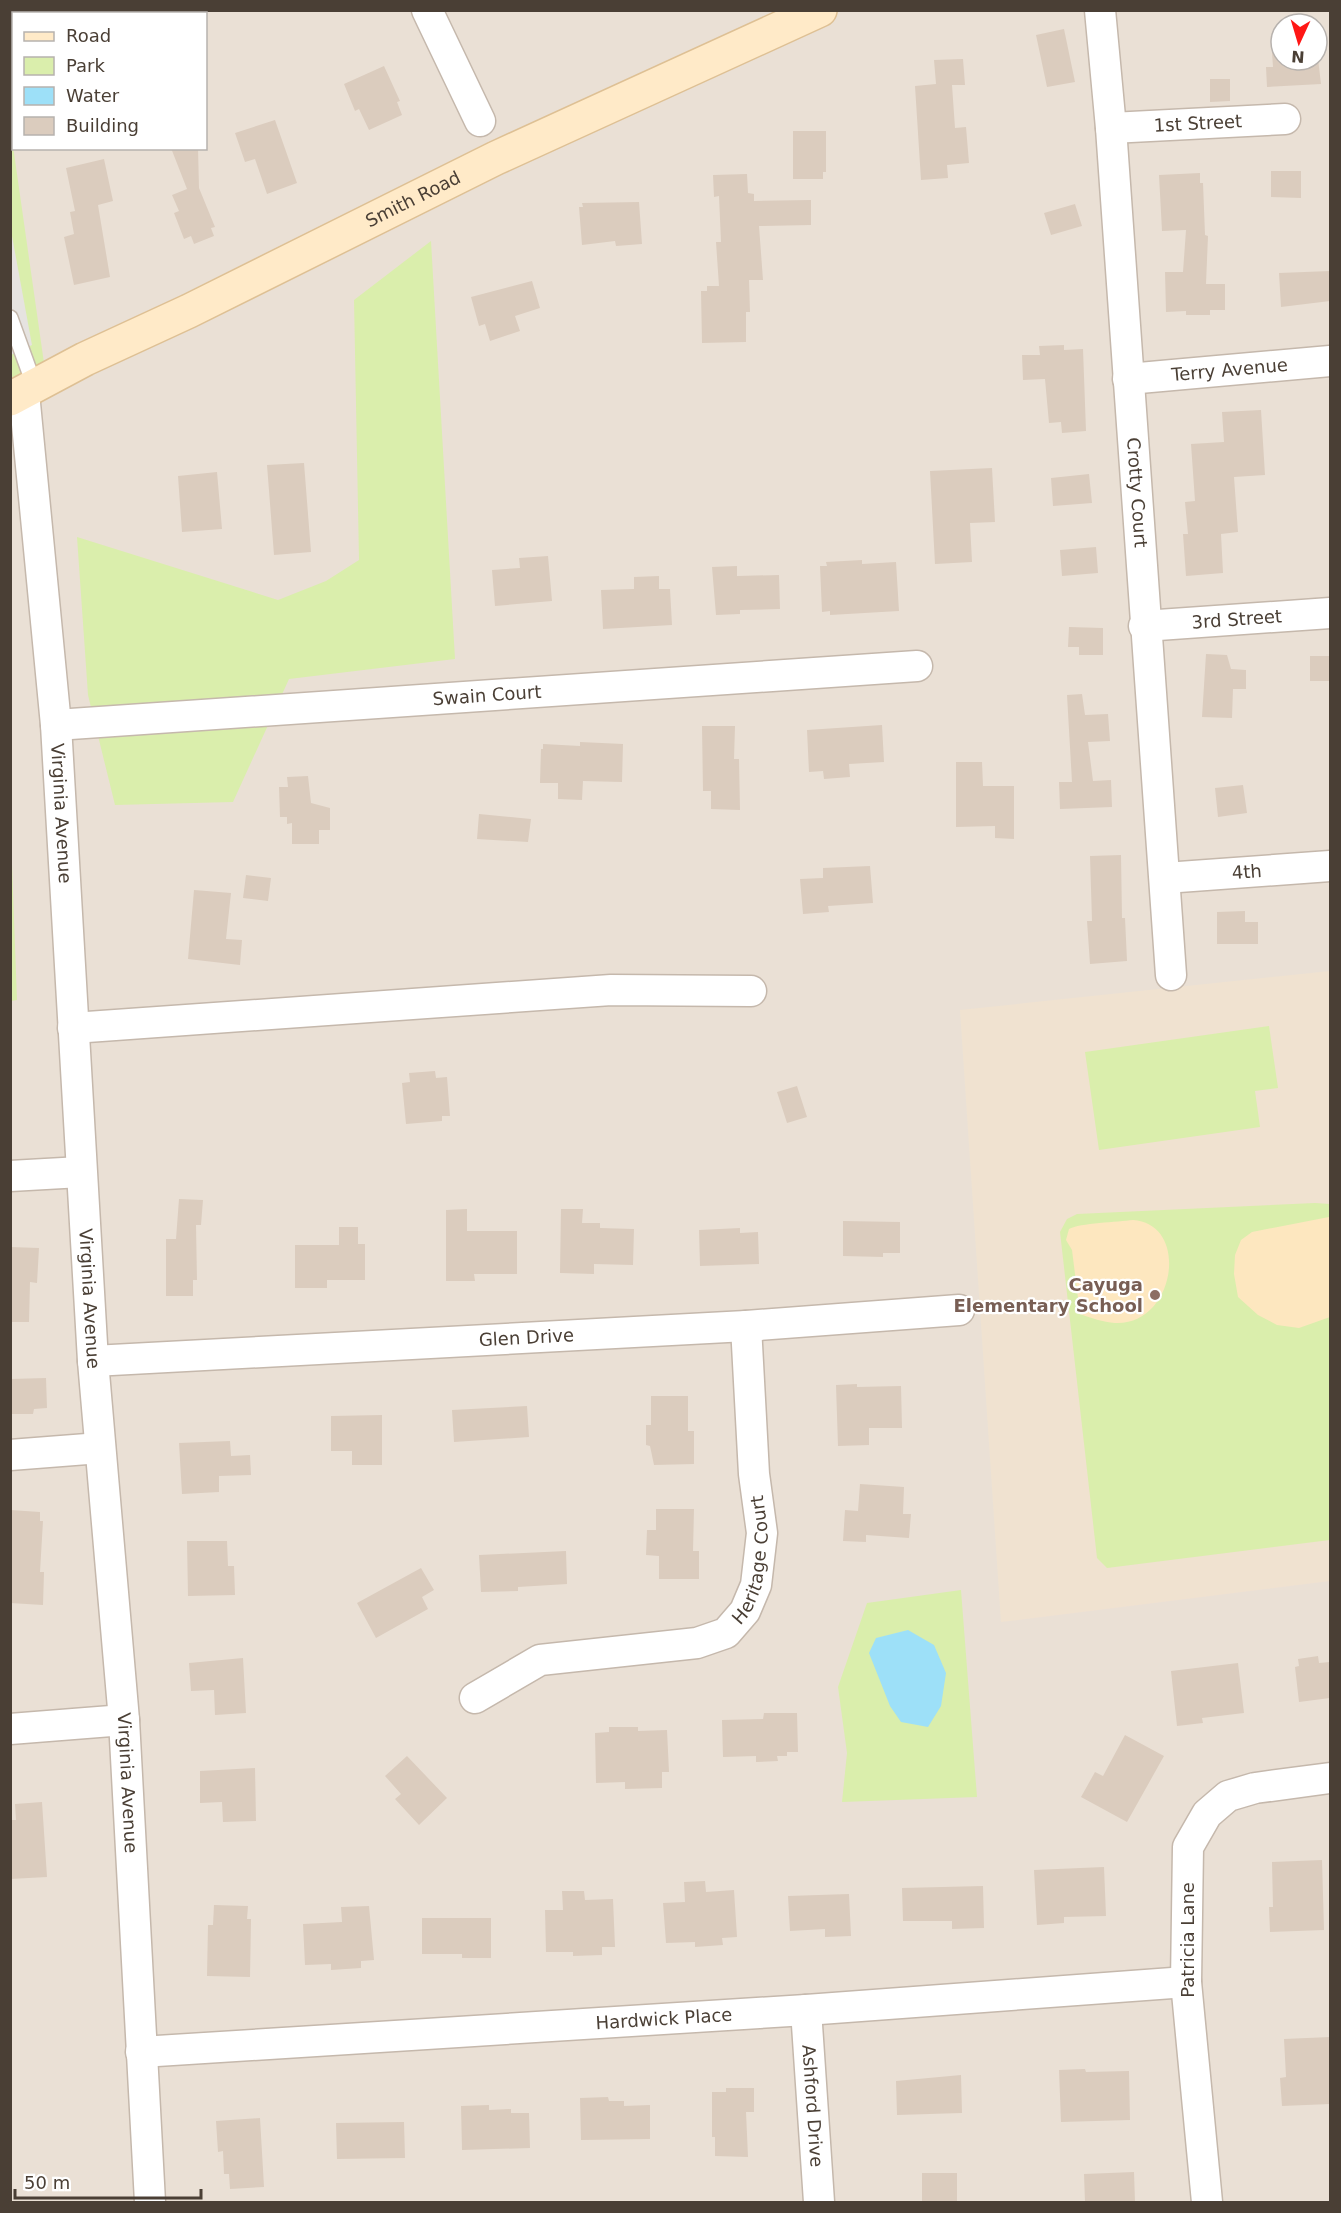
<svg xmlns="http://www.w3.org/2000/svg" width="1341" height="2213" viewBox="0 0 1341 2213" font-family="'DejaVu Sans',sans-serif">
	<rect width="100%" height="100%" fill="#f5efe7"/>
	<path fill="#eae0d5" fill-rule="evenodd" d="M11,11H1330V2202H11ZM14,14H206V148H14ZM1281,24H1317V60H1281Z"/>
	<path fill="#f0e2d0" d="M1330,971V1581L1001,1622L960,1010Z"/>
	<path fill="#daeeac" d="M10,125L44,363L11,378H10Z
		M431,241L455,659L289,679L233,802L115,805L88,695L77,537L278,600L326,581L359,560L354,300Z
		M10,810L17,1000L11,1001H10Z
		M1269,1026L1278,1088L1255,1091L1260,1127L1099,1150L1085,1052Z
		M1315,1203L1330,1204V1540L1107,1568L1097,1558L1060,1232L1067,1219L1077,1214Z
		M961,1590L977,1797L842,1802L847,1753L838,1687L867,1603Z"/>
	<path fill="#fde7bf" d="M1329,1217L1330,1317L1299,1328L1277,1325L1258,1315L1238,1297L1234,1274L1235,1255L1241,1240L1252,1232Z
		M1133,1220C1191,1224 1175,1326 1115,1323C1103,1322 1091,1318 1080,1314L1072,1250L1066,1240L1069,1229C1080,1223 1118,1222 1133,1220Z"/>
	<path fill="#e6e3e0" d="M10,225L32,345L11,355H10Z"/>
	<path fill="#9de0f8" d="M908,1630L934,1645L946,1673L941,1706L928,1727L901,1722L890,1706L869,1653L876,1638Z"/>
	<path fill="#dbccbe" d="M1064,29L1075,82L1047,87L1036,35Z
		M1317,50L1321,84L1267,87L1266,67H1273L1272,52H1281V60H1317Z
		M963,59L965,85H952L955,128L966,127L969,163L947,165L948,178L921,180L915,86L936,84L934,60Z
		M384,66L400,101L397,102L402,115L369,130L359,109L355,111L344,84Z
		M1210,79H1230V101L1210,102Z
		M275,120L297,183L267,194L255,159L245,162L235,133Z
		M793,131H826V172H823V179H793Z
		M171,148H198L199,188L215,227L211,228L214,236L194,244L191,236L184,239L174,213L179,211L172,195L187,189Z
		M104,159L113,201L98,205L110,277L74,285L64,237L74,234L70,212L75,211L66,168Z
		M1271,171H1301V198L1271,197Z
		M1200,173V183H1203L1205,235L1208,236L1206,284H1225V310H1210V315H1186V311L1166,312L1165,272H1183L1186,230L1162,231L1159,175Z
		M747,174L748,193L754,194V201L811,200V225L759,226L763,280H749L750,312H746V342L702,343L701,291H707V286H719L716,242H721L719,196L714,197L713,175Z
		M639,202L642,244L616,246L615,241L582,245L579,207H583L582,203Z
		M1075,204L1082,226L1051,235L1044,213Z
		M1330,271V301L1281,307L1279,273Z
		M532,281L540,308L515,316L520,331L490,341L485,324L479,326L471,297Z
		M1064,345V350L1083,349L1086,431L1062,433L1061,422L1049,423L1045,379L1023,380L1022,355H1040L1039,346Z
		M1261,410L1265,475L1234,477L1238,532L1221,534L1223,573L1186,576L1183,534H1188L1185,502L1195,501L1191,444L1224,442L1222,412Z
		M304,463L311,552L274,555L267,465Z
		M992,468L995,522L970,523L972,562L935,564L930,471Z
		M217,472L222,529L182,532L178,476Z
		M1089,474L1092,503L1053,506L1051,478Z
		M1096,547L1098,573L1062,576L1060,550Z
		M548,556L552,601L495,606L492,570L520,568L519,558Z
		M862,560V564L896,562L899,611L830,615V611L822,612L820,566H827L826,562Z
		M737,566V576L779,575L780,609L740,610V614L716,615L712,567Z
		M659,576V589H670L672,625L603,629L601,590L634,589V577Z
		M1069,627L1103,628V655H1079V647H1068Z
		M1206,654L1227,655L1231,669L1246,670V689H1233L1232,718L1202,717Z
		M1310,656H1330V681H1310Z
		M1082,694L1085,715L1108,714L1110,741L1088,742L1093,781L1111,780L1112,807L1060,809L1059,782H1072L1067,695Z
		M882,725L884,762L849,764L850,777L824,779L823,771L809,772L807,730Z
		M702,726H735L734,759H739L740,810L711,809V791H703Z
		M580,742L623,744L622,782L583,781L582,800L558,799V783H540L541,749H543V744L580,746Z
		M956,762H982L983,786H1014V839L995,838V826L956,827Z
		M308,776L311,803L330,808V830H319V844H292V823L287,824V817H280L279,787H288L287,777Z
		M1243,785L1247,813L1218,817L1215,788Z
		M479,814L531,819L528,842L477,839Z
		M1121,855L1122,918H1125L1127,961L1090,964L1087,921H1092L1090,856Z
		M870,866L873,903L828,906L829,912L803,914L800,879L823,878V868Z
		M246,875L271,878L268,901L243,898Z
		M194,890L231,893L226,939L242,940L240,965L188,959Z
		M1245,911V922H1258V944H1217V912Z
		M435,1071L436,1078L447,1077L450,1116H442V1121L406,1124L402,1083L410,1082L409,1073Z
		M797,1086L807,1117L787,1123L777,1092Z
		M179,1199L203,1200L201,1225H196L197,1280H193V1296H166V1239H176Z
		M467,1209V1231H517V1274H474L475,1281H446V1210Z
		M561,1209H583L582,1223H600V1228L634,1229L633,1265L594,1264V1274L560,1273Z
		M843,1221L900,1222V1253H883V1257L843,1256Z
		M339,1227H358V1244H365V1280H327V1288H295V1245H339Z
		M740,1228V1233L758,1232L759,1264L700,1266L699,1230Z
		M10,1247L39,1248L37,1283L30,1282L29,1322H10Z
		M46,1378L47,1408L34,1409L33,1414H10V1379Z
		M857,1384V1387L901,1386L902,1428H869V1445L838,1446L836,1385Z
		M651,1396H688V1431H694V1464L654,1465L650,1446L646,1445V1425H651Z
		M527,1406L529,1437L454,1442L452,1410Z
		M382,1415V1465H352V1451H331V1416Z
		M230,1441L231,1456L250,1455L251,1475L219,1476V1492L182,1494L179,1443Z
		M860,1484L904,1487L903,1514H911L909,1538L866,1535V1542L843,1541L845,1510L858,1511Z
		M656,1509H694L693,1551H699V1579H659V1556L646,1555L647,1530H656Z
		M10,1510L40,1512V1521H43L40,1572H44L43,1605L10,1603Z
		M187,1541H227L228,1566H234L235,1595L188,1596Z
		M566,1551L567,1584L518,1587V1591L481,1592L479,1555Z
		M421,1568L434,1590L422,1597L428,1609L376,1638L357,1603Z
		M1318,1656L1319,1663L1330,1662V1698L1299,1702L1295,1667L1299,1666L1298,1659Z
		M243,1658L246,1713L215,1715L214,1690L191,1691L189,1663Z
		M1238,1663L1244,1713L1202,1718L1203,1723L1177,1726L1171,1671Z
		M764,1713H797L798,1752H787V1756H777L778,1761L756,1762V1756L723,1757L722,1720L763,1719Z
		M609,1727H638V1731L667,1730L669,1772H662V1788L625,1789V1782L596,1783L595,1733L609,1732Z
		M1125,1735L1164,1756L1127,1822L1081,1797L1095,1772L1103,1776Z
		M407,1756L447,1798L419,1825L395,1799L401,1794L385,1776Z
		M255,1768L256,1821L223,1822L222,1802L200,1803V1771Z
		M42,1802L47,1877L10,1879L11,1820H16L15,1804Z
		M1322,1860L1324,1930L1270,1932L1269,1907H1273L1272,1862Z
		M1104,1867L1106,1916L1064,1917V1923L1037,1925L1034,1870Z
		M705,1881L706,1892L734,1890L737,1937L722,1938L723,1945L695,1947V1942L666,1943L663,1903L685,1902L684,1882Z
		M983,1886L984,1928L952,1929V1921H903L902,1888Z
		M562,1891H584L585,1900L613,1899L615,1947H602V1955L573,1956V1952H546L545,1910H563Z
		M849,1894L851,1936L825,1937V1929L790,1931L788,1896Z
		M214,1905L248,1906L247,1919H251L250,1977L207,1976L208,1925H213Z
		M369,1906L374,1960L361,1961V1968L331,1970V1964L305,1965L303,1924L342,1922L341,1907Z
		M422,1918H491V1958H462V1954H422Z
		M1330,2037V2104L1282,2106L1280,2078L1286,2077L1284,2039Z
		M1085,2069L1086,2072L1129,2071L1130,2120L1061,2122L1059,2070Z
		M961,2075L962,2113L897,2115L896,2081Z
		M726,2088H754V2112H746L748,2157L715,2156V2137H712V2092H726Z
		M608,2097L609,2101H624V2106L650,2105V2139L581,2140L580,2098Z
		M489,2105V2110L511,2109V2113H529L530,2148L462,2150L461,2106Z
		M260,2118L264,2187L230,2189L229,2174H224L223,2151L218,2152L216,2121Z
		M404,2122L405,2158L337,2159L336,2123Z
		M1134,2172L1135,2202H1085L1084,2174Z
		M922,2173H957V2202H922Z"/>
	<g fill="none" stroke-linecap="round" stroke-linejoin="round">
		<defs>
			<path id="lane" d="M10,318L35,387"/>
			<g id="street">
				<path d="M427,10L480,121"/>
				<path id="s1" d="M1100,10L1111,128L1171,975"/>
				<path id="s2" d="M1111,128L1285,119"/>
				<path id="s3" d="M1128,379L1330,361"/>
				<path id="s4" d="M24,393L56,725L93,1361L124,1720L150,2202"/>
				<path id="s5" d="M1144,626L1330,613"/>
				<path id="s6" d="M56,725L917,666"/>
				<path id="s7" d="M1165,878L1330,866"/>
				<path d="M73,1028L611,990L751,991"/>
				<path d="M10,1176L81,1172"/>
				<path id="s8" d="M93,1361L746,1326L959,1310"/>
				<path d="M10,1455L100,1448"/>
				<path id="s9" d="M475,1698L540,1660L697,1643L726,1633L745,1611L756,1585L762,1533L754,1474L746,1326"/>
				<path d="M10,1729L124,1720"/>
				<path id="s10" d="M806,2010L819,2202"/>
				<path id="s11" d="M141,2052L806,2010L1186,1982"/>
				<path d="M1207,2202L1186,1982L1188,1847L1207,1814L1228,1796L1255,1788L1330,1778"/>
			</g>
			<g id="secondary">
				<path id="s12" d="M10,399L85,359L189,311L496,158L820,10"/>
			</g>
		</defs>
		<use href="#lane" stroke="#c5b8ac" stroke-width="18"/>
		<use href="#street" stroke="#c5b8ac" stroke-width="33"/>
		<use href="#secondary" stroke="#dec094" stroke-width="36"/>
		<use href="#lane" stroke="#fff" stroke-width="15"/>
		<use href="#street" stroke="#fff" stroke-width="30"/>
		<use href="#secondary" stroke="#ffeac8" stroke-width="33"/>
	</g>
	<circle fill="#8d6e63" stroke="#fff" stroke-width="2" cx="1155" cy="1295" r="6"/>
	<g text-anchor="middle" stroke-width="4.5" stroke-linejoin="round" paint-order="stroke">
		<g font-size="18" fill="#4a3f35" stroke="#fff">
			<text dy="6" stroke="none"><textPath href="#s2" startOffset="87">1st Street</textPath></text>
			<text dy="6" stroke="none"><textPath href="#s12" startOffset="450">Smith Road</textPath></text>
			<text dy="6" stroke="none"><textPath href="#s3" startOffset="102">Terry Avenue</textPath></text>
			<text dy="6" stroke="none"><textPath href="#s1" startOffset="484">Crotty Court</textPath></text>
			<text dy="6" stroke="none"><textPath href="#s5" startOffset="93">3rd Street</textPath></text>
			<text dy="6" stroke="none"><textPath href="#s6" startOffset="432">Swain Court</textPath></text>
			<text dy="6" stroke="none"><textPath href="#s4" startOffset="422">Virginia Avenue</textPath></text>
			<text dy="6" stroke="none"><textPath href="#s7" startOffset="82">4th</textPath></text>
			<text dy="6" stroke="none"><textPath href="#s4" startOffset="908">Virginia Avenue</textPath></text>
			<text dy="6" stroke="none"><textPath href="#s8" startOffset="434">Glen Drive</textPath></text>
			<text dy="6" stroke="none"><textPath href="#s9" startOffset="345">Heritage Court</textPath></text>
			<text dy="6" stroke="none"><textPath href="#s4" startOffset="1394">Virginia Avenue</textPath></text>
			<text transform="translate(1188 1940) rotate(-90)" y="6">Patricia Lane</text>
			<text dy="6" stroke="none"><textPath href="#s11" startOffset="524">Hardwick Place</textPath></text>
			<text dy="6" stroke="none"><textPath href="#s10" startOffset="96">Ashford Drive</textPath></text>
		</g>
		<g font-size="18" font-weight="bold" fill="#785e54" stroke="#fff" text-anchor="end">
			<text x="1143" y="1291">Cayuga<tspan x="1143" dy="21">Elementary School</tspan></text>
		</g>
	</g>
	<rect width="1341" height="2213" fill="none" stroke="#4a3f35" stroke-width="24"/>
	<rect x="12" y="12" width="195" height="138" fill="#ffffff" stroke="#b7b2ae" stroke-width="1.5"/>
	<rect x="24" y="32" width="30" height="9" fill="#ffeac8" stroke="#b7b2ae" stroke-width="1.5"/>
	<text x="66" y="42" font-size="18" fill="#4a3f35">Road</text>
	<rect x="24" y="57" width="30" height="18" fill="#daeeac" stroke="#b7b2ae" stroke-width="1.5"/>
	<text x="66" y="72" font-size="18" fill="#4a3f35">Park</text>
	<rect x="24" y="87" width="30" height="18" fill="#9de0f8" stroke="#b7b2ae" stroke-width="1.5"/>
	<text x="66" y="102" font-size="18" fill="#4a3f35">Water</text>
	<rect x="24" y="117" width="30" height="18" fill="#dbccbe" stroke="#b7b2ae" stroke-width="1.5"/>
	<text x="66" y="132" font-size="18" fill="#4a3f35">Building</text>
	<g transform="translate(1299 42) rotate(184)"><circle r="28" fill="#ffffff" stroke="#b7b2ae" stroke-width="1.5"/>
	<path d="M0-4.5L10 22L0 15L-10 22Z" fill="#ff1715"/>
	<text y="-9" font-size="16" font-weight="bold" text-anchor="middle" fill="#4a3f35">N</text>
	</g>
	<path d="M15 2189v9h186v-9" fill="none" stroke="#4a3f35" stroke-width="3"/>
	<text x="24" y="2189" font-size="18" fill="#4a3f35" stroke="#ffffff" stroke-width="4.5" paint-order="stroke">50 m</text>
</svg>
